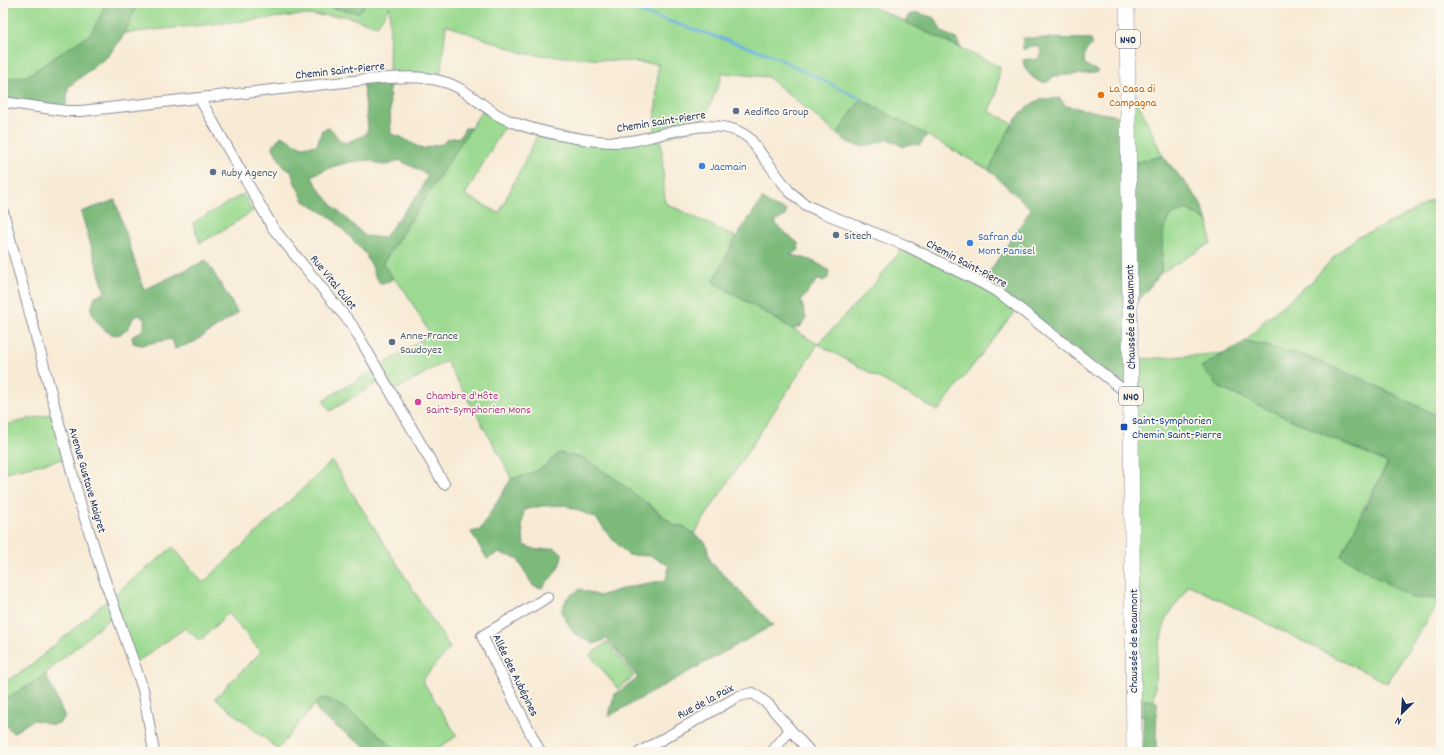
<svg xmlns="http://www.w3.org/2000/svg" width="1444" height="755" viewBox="0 0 1444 755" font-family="Dekko,sans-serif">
	<rect width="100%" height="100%" fill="#fbf7ec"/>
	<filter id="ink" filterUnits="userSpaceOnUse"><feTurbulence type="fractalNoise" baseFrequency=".025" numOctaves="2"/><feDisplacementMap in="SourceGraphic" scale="8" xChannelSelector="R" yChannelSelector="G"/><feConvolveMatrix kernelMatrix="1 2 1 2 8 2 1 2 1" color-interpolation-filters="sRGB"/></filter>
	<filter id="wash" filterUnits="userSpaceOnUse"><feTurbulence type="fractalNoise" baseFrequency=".012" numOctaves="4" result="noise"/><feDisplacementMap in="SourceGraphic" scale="16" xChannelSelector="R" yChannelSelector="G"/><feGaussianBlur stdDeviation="0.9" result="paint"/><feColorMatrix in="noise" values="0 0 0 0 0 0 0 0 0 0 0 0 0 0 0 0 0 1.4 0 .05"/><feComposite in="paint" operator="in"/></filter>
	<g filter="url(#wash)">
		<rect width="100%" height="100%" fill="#f8ebd6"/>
		<path fill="#9bda90" stroke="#5b8477" d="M3,3H860L874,7L1000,67L996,95L989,111L1013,124L989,170L861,99L837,134L768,77L723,73L701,127L661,139L665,203L736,237L713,282L818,344L875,283L905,245L1018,307L938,411L818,344L694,534L683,526H675L649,504L559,453L545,466L530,474L511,479L503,461L446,361L392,392L384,379L330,411L323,400L378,368L430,334L405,291L393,278L383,263L485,106L508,120L465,195L499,213L540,130L607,141L655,131L658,64L526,54L446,25L440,81L389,78L390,6L377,26L345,16L302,15L125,33L109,55L68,87L66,107L3,102Z
			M1128,81L1163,156L1129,164Z
			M243,194L253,211L225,229L200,243L193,223Z
			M1441,195V403L1434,414L1362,379L1302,355L1246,341L1265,320L1311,282L1338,253L1356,238L1400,218Z
			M1187,209L1208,222L1211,243L1161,273L1163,232L1169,216Z
			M1226,353L1202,367L1220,388L1388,463L1361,513L1412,598L1441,599L1387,683L1189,585L1166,619L1157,655L1153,714L1134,717L1131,360Z
			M53,414L64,459L5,472L3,466V426L33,418Z
			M332,461L450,648L422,680L457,736L431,752H400L319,699L278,749L215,698L261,652L228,613L200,641L185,628L134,664L116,613L38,680L3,700V683L28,668L111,597L173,547L203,583Z
			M607,642L634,676L618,689L590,655Z"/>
		<path fill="#7cba7a" stroke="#4c746c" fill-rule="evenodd" d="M105,3H138L125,33L109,55L68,87L66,107L3,98V79L27,76L90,34L100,17Z
			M308,3H364L363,8L358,13Z
			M918,13L935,18L941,31L956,39L961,48L905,22L909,15Z
			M1023,38L1091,39L1092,44L1085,52L1084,62L1089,67L1098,71L1095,73L1054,76C1052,78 1050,81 1047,82C1036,85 1023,69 1023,60L1029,59L1036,60L1040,56L1041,50L1038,46H1031L1023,50Z
			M389,78L391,134L401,137L422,149L436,145L442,144L447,139L460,137L465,128H471L383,263L393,278L388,282L380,283L374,274L372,266L367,258V255L332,218L304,201L295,183L291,171L284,168L272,146L281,136L302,147L317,145L322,130L329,128C337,133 335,139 345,143L365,135L368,129L363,80ZM370,160C382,166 386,167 399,160L427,174V178C422,183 423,189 418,194C406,209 395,223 384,238L365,236L334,207L322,193L311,176C331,166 348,161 370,160Z
			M1059,98L1066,106L1128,118L1129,164L1163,156L1199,200L1208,222L1187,209L1169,216L1163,232L1161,273L1130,311L1131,393L982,283L1031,209L989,170C1001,147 1012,113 1037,101C1042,98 1052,99 1059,98Z
			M861,99L927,135L920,145L909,144L904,147L888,139C866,147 856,151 837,134Z
			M763,198L769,204L787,211L784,217L775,221L777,226L798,243L799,250L790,255C804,257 818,262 829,271L828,278L823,281L817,280L801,301L806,318L801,326L793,329L713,282L736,237Z
			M115,200L144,290L206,260L238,313L194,342L175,349L172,339L141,345L133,343L132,337C141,330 146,331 144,319L139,315L133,318C122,349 99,331 91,310L95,296L105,293L81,212Z
			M1246,341L1302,355L1362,379L1434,414L1441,403V599L1412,598L1341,556L1388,463L1220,388L1201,367Z
			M559,453L583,458L616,479L675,526H683L706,543L710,561L773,625L609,716L614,695L638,678L607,639L594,644L574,633L561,612L567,598L580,589L599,596L632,586L666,580L669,566L652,556L628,555L612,539L596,518L565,505L541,506L524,510L522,525L524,545L537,550L554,548L562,553C562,568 551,577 542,588L533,586L517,558L498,553L487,559L471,532L480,530L511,479L530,474L545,466Z
			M44,674L46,675L65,717C55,731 46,721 33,720L13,733L3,722V700L38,680Z
			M326,698C351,709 375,731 395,749V752H372L328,721L319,713L315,704L319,699Z
			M1144,699L1157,702L1156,748L1158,752H1142Z"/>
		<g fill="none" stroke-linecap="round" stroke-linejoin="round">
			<path stroke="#6db2e3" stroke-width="2.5" d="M613,3L769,54L861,99"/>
		</g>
	</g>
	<g filter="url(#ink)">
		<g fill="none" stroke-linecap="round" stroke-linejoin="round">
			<defs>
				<path id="street" d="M200,99L273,228L352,325L444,484
					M3,102L66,111H81L363,80C389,78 419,74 444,82C463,87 479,103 496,114C522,130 599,146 631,141C665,135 720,112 750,139L789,191L806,205L821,212L905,245L982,283L1001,294L1122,389L1131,393
					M3,212L81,506L102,572L143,689L154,752
					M540,752L482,636L548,597
					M640,752L739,696L753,693L768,704L810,752
					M772,752L790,730"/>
				<path id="primary" d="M1127,3L1134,752"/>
			</defs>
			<use href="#street" stroke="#8a8d9a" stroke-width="12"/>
			<use href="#primary" stroke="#8a8d9a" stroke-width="16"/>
			<use href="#street" stroke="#fff" stroke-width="10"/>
			<use href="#primary" stroke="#fff" stroke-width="15"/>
		</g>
	</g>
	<circle fill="#e8710a" stroke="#fbf7ec" stroke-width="1.5" cx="1101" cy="95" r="4"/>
	<g fill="#5c6f8a" stroke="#fbf7ec" stroke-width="1.5">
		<circle cx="736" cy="111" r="4"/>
		<circle cx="213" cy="172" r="4"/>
		<circle cx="836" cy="235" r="4"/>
		<circle cx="392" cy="342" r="4"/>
	</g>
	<g fill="#3f7fe0" stroke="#fbf7ec" stroke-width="1.5">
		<circle cx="702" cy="166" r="4"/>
		<circle cx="970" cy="243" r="4"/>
	</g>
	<circle fill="#d1479c" stroke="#fbf7ec" stroke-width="1.5" cx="418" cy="402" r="4"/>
	<rect fill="#1a4fb4" stroke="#fbf7ec" stroke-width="1.5" x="1120" y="423" width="8" height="8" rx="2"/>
	<g text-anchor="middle" stroke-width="3.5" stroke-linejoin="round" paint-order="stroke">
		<g fill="#fbf7ec" stroke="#5e6b89" stroke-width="1">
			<rect x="1116" y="30" width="24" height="18" rx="3"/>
			<rect x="1119" y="387" width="24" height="18" rx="3"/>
		</g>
		<g font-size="11" font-weight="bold" fill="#1b2f5e">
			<text x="1128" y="43">N40</text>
			<text x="1131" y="400">N40</text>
		</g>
		<g font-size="12" fill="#1b2f5e" stroke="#fbf7ec">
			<text transform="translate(340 70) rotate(-6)" y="4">Chemin Saint-Pierre</text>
			<text transform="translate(661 121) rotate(-9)" y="4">Chemin Saint-Pierre</text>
			<text transform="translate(967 263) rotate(28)" y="4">Chemin Saint-Pierre</text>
			<text transform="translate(334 282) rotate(51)" y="4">Rue Vital Culot</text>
			<text transform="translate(1130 317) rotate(-91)" y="4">Chaussée de Beaumont</text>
			<text transform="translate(88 480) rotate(74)" y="4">Avenue Gustave Maigret</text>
			<text transform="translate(1133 641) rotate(-90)" y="4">Chaussée de Beaumont</text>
			<text transform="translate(516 675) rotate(64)" y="4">Allée des Aubépines</text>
			<text transform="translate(705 701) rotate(-28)" y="4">Rue de la Paix</text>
		</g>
		<g font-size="12" fill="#c56008" stroke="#fbf7ec" text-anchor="start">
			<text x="1109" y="92">La Casa di<tspan x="1109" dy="14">Campagna</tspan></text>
		</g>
		<g font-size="12" fill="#4e5e75" stroke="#fbf7ec" text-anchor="start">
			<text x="744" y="115">Aedifico Group</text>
			<text x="221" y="176">Ruby Agency</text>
			<text x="844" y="239">Sitech</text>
			<text x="400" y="339">Anne-France<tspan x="400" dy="14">Saudoyez</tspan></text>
		</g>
		<g font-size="12" fill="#366cbe" stroke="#fbf7ec" text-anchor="start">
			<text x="710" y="170">Jacmain</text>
			<text x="978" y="240">Safran du<tspan x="978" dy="14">Mont Panisel</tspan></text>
		</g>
		<g font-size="12" fill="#b23c85" stroke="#fbf7ec" text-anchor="start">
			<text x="426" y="399">Chambre d'Hôte<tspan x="426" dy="14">Saint-Symphorien Mons</tspan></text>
		</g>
		<g font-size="12" fill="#164399" stroke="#fbf7ec" text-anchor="start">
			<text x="1132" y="424">Saint-Symphorien<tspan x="1132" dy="14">Chemin Saint-Pierre</tspan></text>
		</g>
	</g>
	<rect width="1444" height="755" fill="none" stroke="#fbf7ec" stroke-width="16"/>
	<g transform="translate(1402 713) rotate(205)" stroke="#fbf7ec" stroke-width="3" paint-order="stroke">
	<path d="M0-3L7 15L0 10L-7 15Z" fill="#1b2f5e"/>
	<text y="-6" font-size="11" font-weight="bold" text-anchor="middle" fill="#1b2f5e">N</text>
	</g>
</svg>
